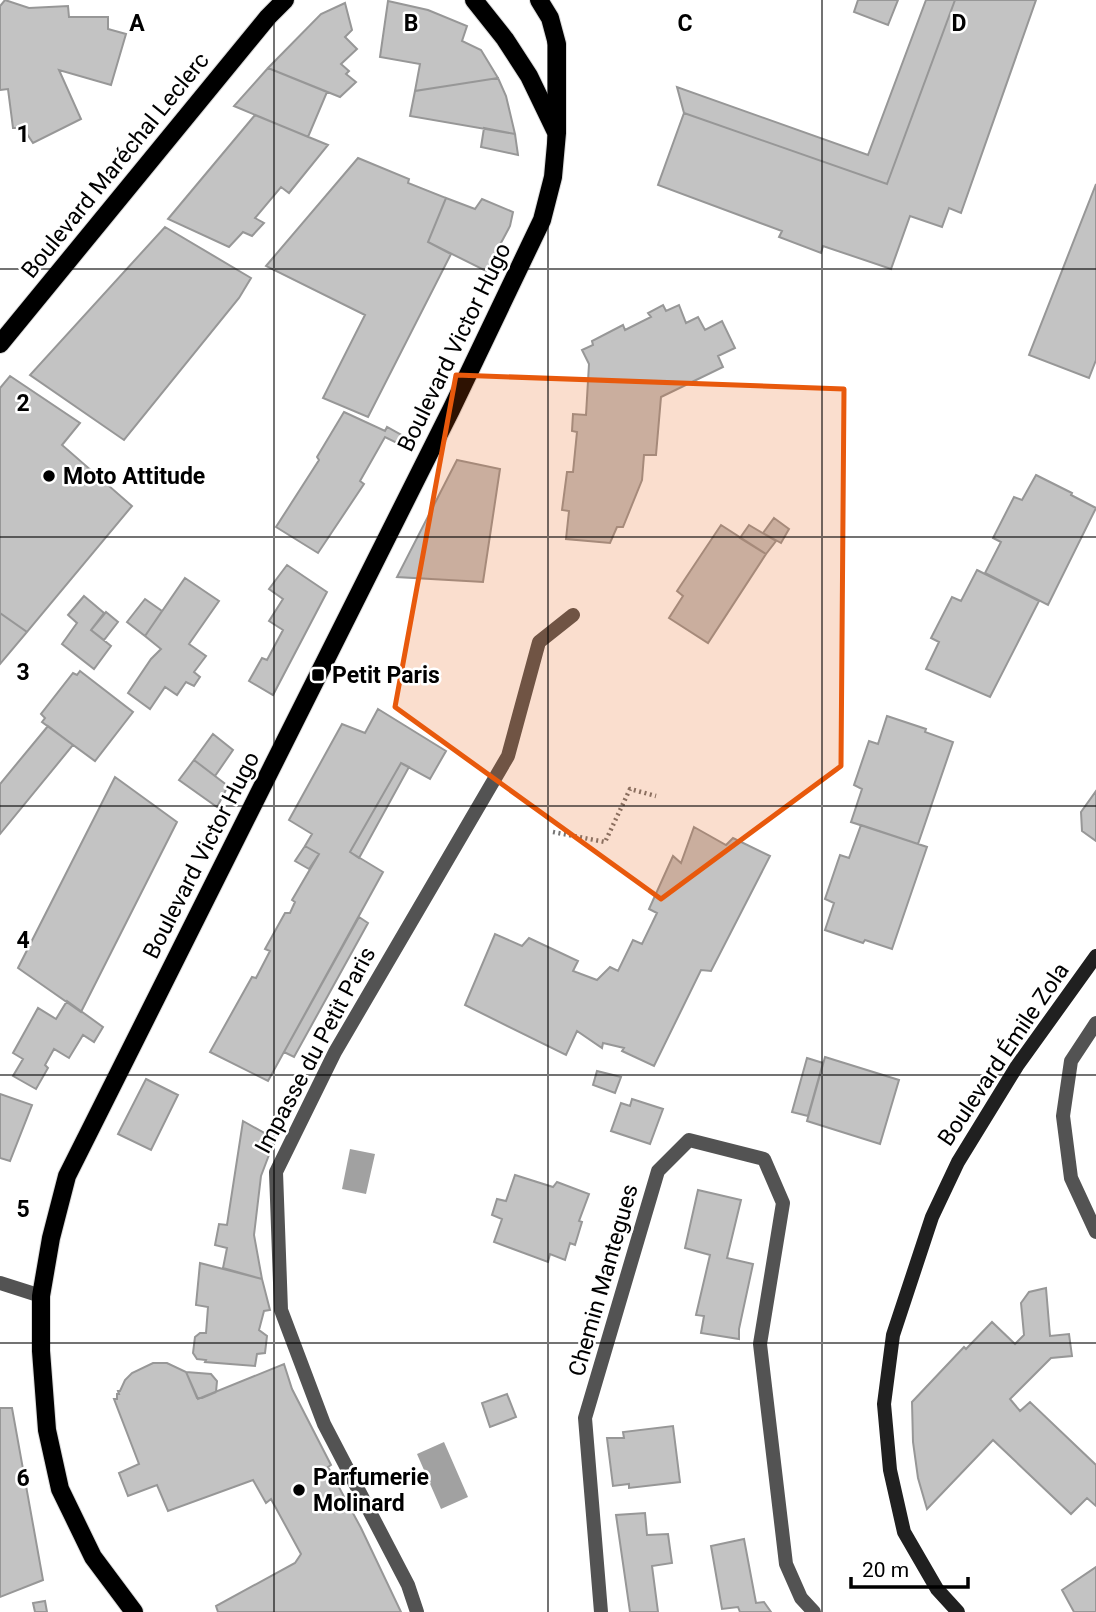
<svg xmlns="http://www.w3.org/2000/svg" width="1096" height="1612" viewBox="0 0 1096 1612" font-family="Roboto,sans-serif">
	<rect width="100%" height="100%" fill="#fff"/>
	<path fill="#a1a1a1" d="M350,1149L375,1154L366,1194L342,1189Z
		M444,1442L468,1497L441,1509L417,1454Z"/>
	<path fill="#c3c3c3" stroke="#979797" stroke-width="2" d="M5,0L29,8L68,6L69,17H108V29L126,34L111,85L59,70L81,119L33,143L23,128H13L8,89L0,90V6Z
		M858,0H898L888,25L854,12Z
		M926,0H955L887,184L684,113L677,87L868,155Z
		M955,0H1036L961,213L949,208L942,227L910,216L891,269L823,246L821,253L779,237L782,231L658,185L684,113L887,184Z
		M388,1L428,10L467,26L462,41L481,50L498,78L415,91L420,64L380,57Z
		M345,3L352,30L345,37L357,49L341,64L349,71L346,74L356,82L340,97L268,68L321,14Z
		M268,68L327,92L308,137L234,106Z
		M498,78L506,96L515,134L410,116L415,91Z
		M255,115L328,145L289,193L281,187L255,218L264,223L252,236L243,232L229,247L168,219Z
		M484,128L515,134L518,155L481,147Z
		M358,158L409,179L408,183L446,198L428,242L451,254L368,417L323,398L365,315L266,266Z
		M1096,184V360L1089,378L1029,355Z
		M446,198L475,209L482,199L513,212L510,226L486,271L428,242Z
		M165,227L251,278L239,298L124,440L30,375Z
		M663,305L666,311L679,305L686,323L698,317L705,330L722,321L735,348L718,356L723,367L661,397L656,455H644L642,480L623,527H617L610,543L566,539L569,511L562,510L567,472H573L577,432L572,431L573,414L586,415L589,364L582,350L593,345L592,341L623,325L625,330L651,317L648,313Z
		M10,376L80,423L62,445L132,506L27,632L0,613V388Z
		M344,412L385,431L387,427L405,437L401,445L385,437L360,481L364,484L318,553L276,527L319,460L317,457Z
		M457,460L500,469L483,582L397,577Z
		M1036,475L1072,493L1071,495L1096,508L1048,605L985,573L1001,542L993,538L1014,497L1022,500Z
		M774,518L789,529L781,543L763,533Z
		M721,525L766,554L708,643L669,618L683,596L677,591Z
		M749,525L776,541L766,554L740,538Z
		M287,565L327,592L273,695L249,681L262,658L267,660L283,630L269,621L283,599L269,589Z
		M977,570L1039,601L990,697L926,669L939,642L931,638L952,597L961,601Z
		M185,578L219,601L189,644L206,656L194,672L200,677L194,686L186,682L177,695L165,687L150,709L128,693L151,659L161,649L145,636Z
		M84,596L104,613L91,630L111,646L94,669L62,644L77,623L68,615Z
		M145,599L162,611L145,636L127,622Z
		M106,612L118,622L104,640L91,630Z
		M0,613L27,632L0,664Z
		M80,671L133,712L95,761L42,722L45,718L41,714L73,673L77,675Z
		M378,709L446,751L430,779L401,763L350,852L383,872L268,1081L210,1052L252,977L256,978L270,951L265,949L285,913H290L295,902L292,900L319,854L305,846L312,834L289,820L342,724L365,733Z
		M887,716L926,729L925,732L953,742L918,844L851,822L862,789L854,785L869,741L878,744Z
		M48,726L73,745L0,834V784Z
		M213,734L233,750L215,776L194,760Z
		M194,760L228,786L217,807L179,780Z
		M401,763L409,767L359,858L350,852Z
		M115,777L177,822L81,1012L18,968Z
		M1096,791V841L1082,831L1081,812Z
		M861,825L927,847L892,949L865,940L863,943L825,930L834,903L825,899L840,855L849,858Z
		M694,827L726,845L733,838L770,856L711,971L701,970L654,1066L622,1051L624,1048L603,1043L602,1048L577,1031L566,1055L465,1005L495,934L522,946L529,938L578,961L573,971L597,980L610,967L618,971L633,940L642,944L657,913L649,909L673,856L681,863Z
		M305,846L319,854L309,869L295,861Z
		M359,917L368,923L294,1057L284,1052Z
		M67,1001L103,1027L94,1042L83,1035L69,1058L54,1049L45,1065L48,1068L36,1089L13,1076L23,1059L13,1053L38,1008L56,1019Z
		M825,1057L899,1080L880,1144L807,1121Z
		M807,1058L823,1063L808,1116L792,1112Z
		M597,1071L621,1077L615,1093L593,1085Z
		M146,1079L178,1095L151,1150L118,1134Z
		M0,1094L32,1105L10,1161L0,1158Z
		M632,1099L663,1109L650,1144L611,1131L621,1103L630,1106Z
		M243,1121L275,1139L261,1176L254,1235L262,1279L223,1268L227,1248L215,1245L219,1224L227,1225Z
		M515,1175L553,1187L557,1182L589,1194L579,1221L582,1222L575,1245L570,1243L565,1260L550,1254L548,1262L494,1242L502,1219L492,1215L497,1199L506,1201Z
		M698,1190L741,1200L727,1258L753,1264L739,1329V1339L701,1333L704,1316L696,1315L710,1255L685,1248Z
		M200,1263L262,1279L270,1310L264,1311L259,1330L267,1336L265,1353L257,1354L255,1366L205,1362L206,1360L197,1359L193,1353L195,1337L200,1333H206L208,1307L196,1305Z
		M1046,1288L1050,1336L1069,1334L1072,1356L1051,1358L1010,1399L1020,1411L1030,1402L1096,1465V1506L1087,1498L1071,1514L993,1440L927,1509L918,1478L913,1442L912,1402L964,1347L966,1349L992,1322L1015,1344L1024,1335L1021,1303L1029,1292Z
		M153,1363H167L186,1372L198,1399L284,1364L292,1389L331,1465L328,1467L361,1528L401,1612H218L216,1606L295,1563L301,1554L271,1499L266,1503L253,1480L168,1511L157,1485L128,1496L119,1473L139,1464L114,1399H117V1394H119L118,1391H120L125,1380L132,1373Z
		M186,1372L211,1374L217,1381L216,1392L202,1398H197Z
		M507,1394L516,1417L490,1427L482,1403Z
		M0,1408H12L43,1580L0,1597Z
		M673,1426L680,1482L629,1488V1484L613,1486L607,1438H624L623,1432Z
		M645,1513L647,1535L668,1534L672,1563L652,1566L658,1612H630L616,1515Z
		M744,1539L756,1603L764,1602L771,1612H740L738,1607L722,1609L711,1546Z
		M1096,1567V1612H1074L1062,1590Z
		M45,1601L47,1612H35L33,1603Z"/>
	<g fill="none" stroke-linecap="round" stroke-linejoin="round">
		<defs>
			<path id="primary" d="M474,0L505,39L529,76L555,130
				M0,344L268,17L285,0
				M134,1612L93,1557L60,1489L47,1430L41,1351V1296L51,1238L67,1176L451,410L542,220L553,177L557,133V44L550,18L539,0"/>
		</defs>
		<use href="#primary" stroke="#dbdbdb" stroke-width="20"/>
		<path stroke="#757575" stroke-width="4.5" stroke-dasharray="2 3.5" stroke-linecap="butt" d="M553,832L605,842L630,789L656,796"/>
		<path stroke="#535353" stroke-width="14" d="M0,1283L41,1296"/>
		<path stroke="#535353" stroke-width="14" d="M1096,1023L1071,1061L1063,1116L1071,1178L1096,1232
			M417,1612L408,1585L324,1424L281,1310L276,1172L335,1052L508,756L539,642L573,615
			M601,1612L585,1418L658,1171L689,1140L764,1159L783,1203L760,1344L786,1564L801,1598L814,1612"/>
		<path stroke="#202020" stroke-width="14" d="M958,1612L937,1589L904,1532L890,1470L884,1404L893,1335L932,1217L958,1162L1017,1066L1096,956"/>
		<use href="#primary" stroke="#000" stroke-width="18"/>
	</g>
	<path fill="#e8590c" fill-opacity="0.2" stroke="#e8590c" stroke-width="5" stroke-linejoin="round" d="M456,375L844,389L841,766L661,899L395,707Z"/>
	<path fill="none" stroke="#000" stroke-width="2" stroke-opacity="0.55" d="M274,0V1612M548,0V1612M822,0V1612M0,269H1096M0,537H1096M0,806H1096M0,1075H1096M0,1343H1096"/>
	<g fill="#000" stroke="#fff" stroke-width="2.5">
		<circle cx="49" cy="476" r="7"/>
		<rect x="311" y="668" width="14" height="14" rx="3.5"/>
		<circle cx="299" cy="1490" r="7"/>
	</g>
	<g text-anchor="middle" stroke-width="5" stroke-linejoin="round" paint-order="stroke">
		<g font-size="23" fill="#000" stroke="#fff">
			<text transform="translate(115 165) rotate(-51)" y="8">Boulevard Maréchal Leclerc</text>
			<text transform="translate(454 347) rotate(-64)" y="8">Boulevard Victor Hugo</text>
			<text transform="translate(201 855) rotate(-63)" y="8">Boulevard Victor Hugo</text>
			<text transform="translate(315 1050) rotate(-62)" y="8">Impasse du Petit Paris</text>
			<text transform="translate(1003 1054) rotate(-56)" y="8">Boulevard Émile Zola</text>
			<text transform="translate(603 1280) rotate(-74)" y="8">Chemin Mantegues</text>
		</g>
		<g font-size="23" font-weight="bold" fill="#000" stroke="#fff" text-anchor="start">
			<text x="63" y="484">Moto Attitude</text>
			<text x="332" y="683">Petit Paris</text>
			<text x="313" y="1485">Parfumerie<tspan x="313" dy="26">Molinard</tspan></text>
		</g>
	</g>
	<g font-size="23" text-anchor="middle" font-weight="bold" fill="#000" stroke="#fff" stroke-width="5" stroke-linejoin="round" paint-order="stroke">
		<text x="137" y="31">A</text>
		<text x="411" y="31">B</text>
		<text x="685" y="31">C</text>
		<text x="959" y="31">D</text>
		<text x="23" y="142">1</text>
		<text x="23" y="411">2</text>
		<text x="23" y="680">3</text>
		<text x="23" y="948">4</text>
		<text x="23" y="1217">5</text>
		<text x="23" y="1486">6</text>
	</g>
	<path d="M851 1577v10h117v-10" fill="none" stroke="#000000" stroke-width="3.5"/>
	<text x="862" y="1577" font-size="21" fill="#000000" stroke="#ffffff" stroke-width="5" paint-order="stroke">20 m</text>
</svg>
